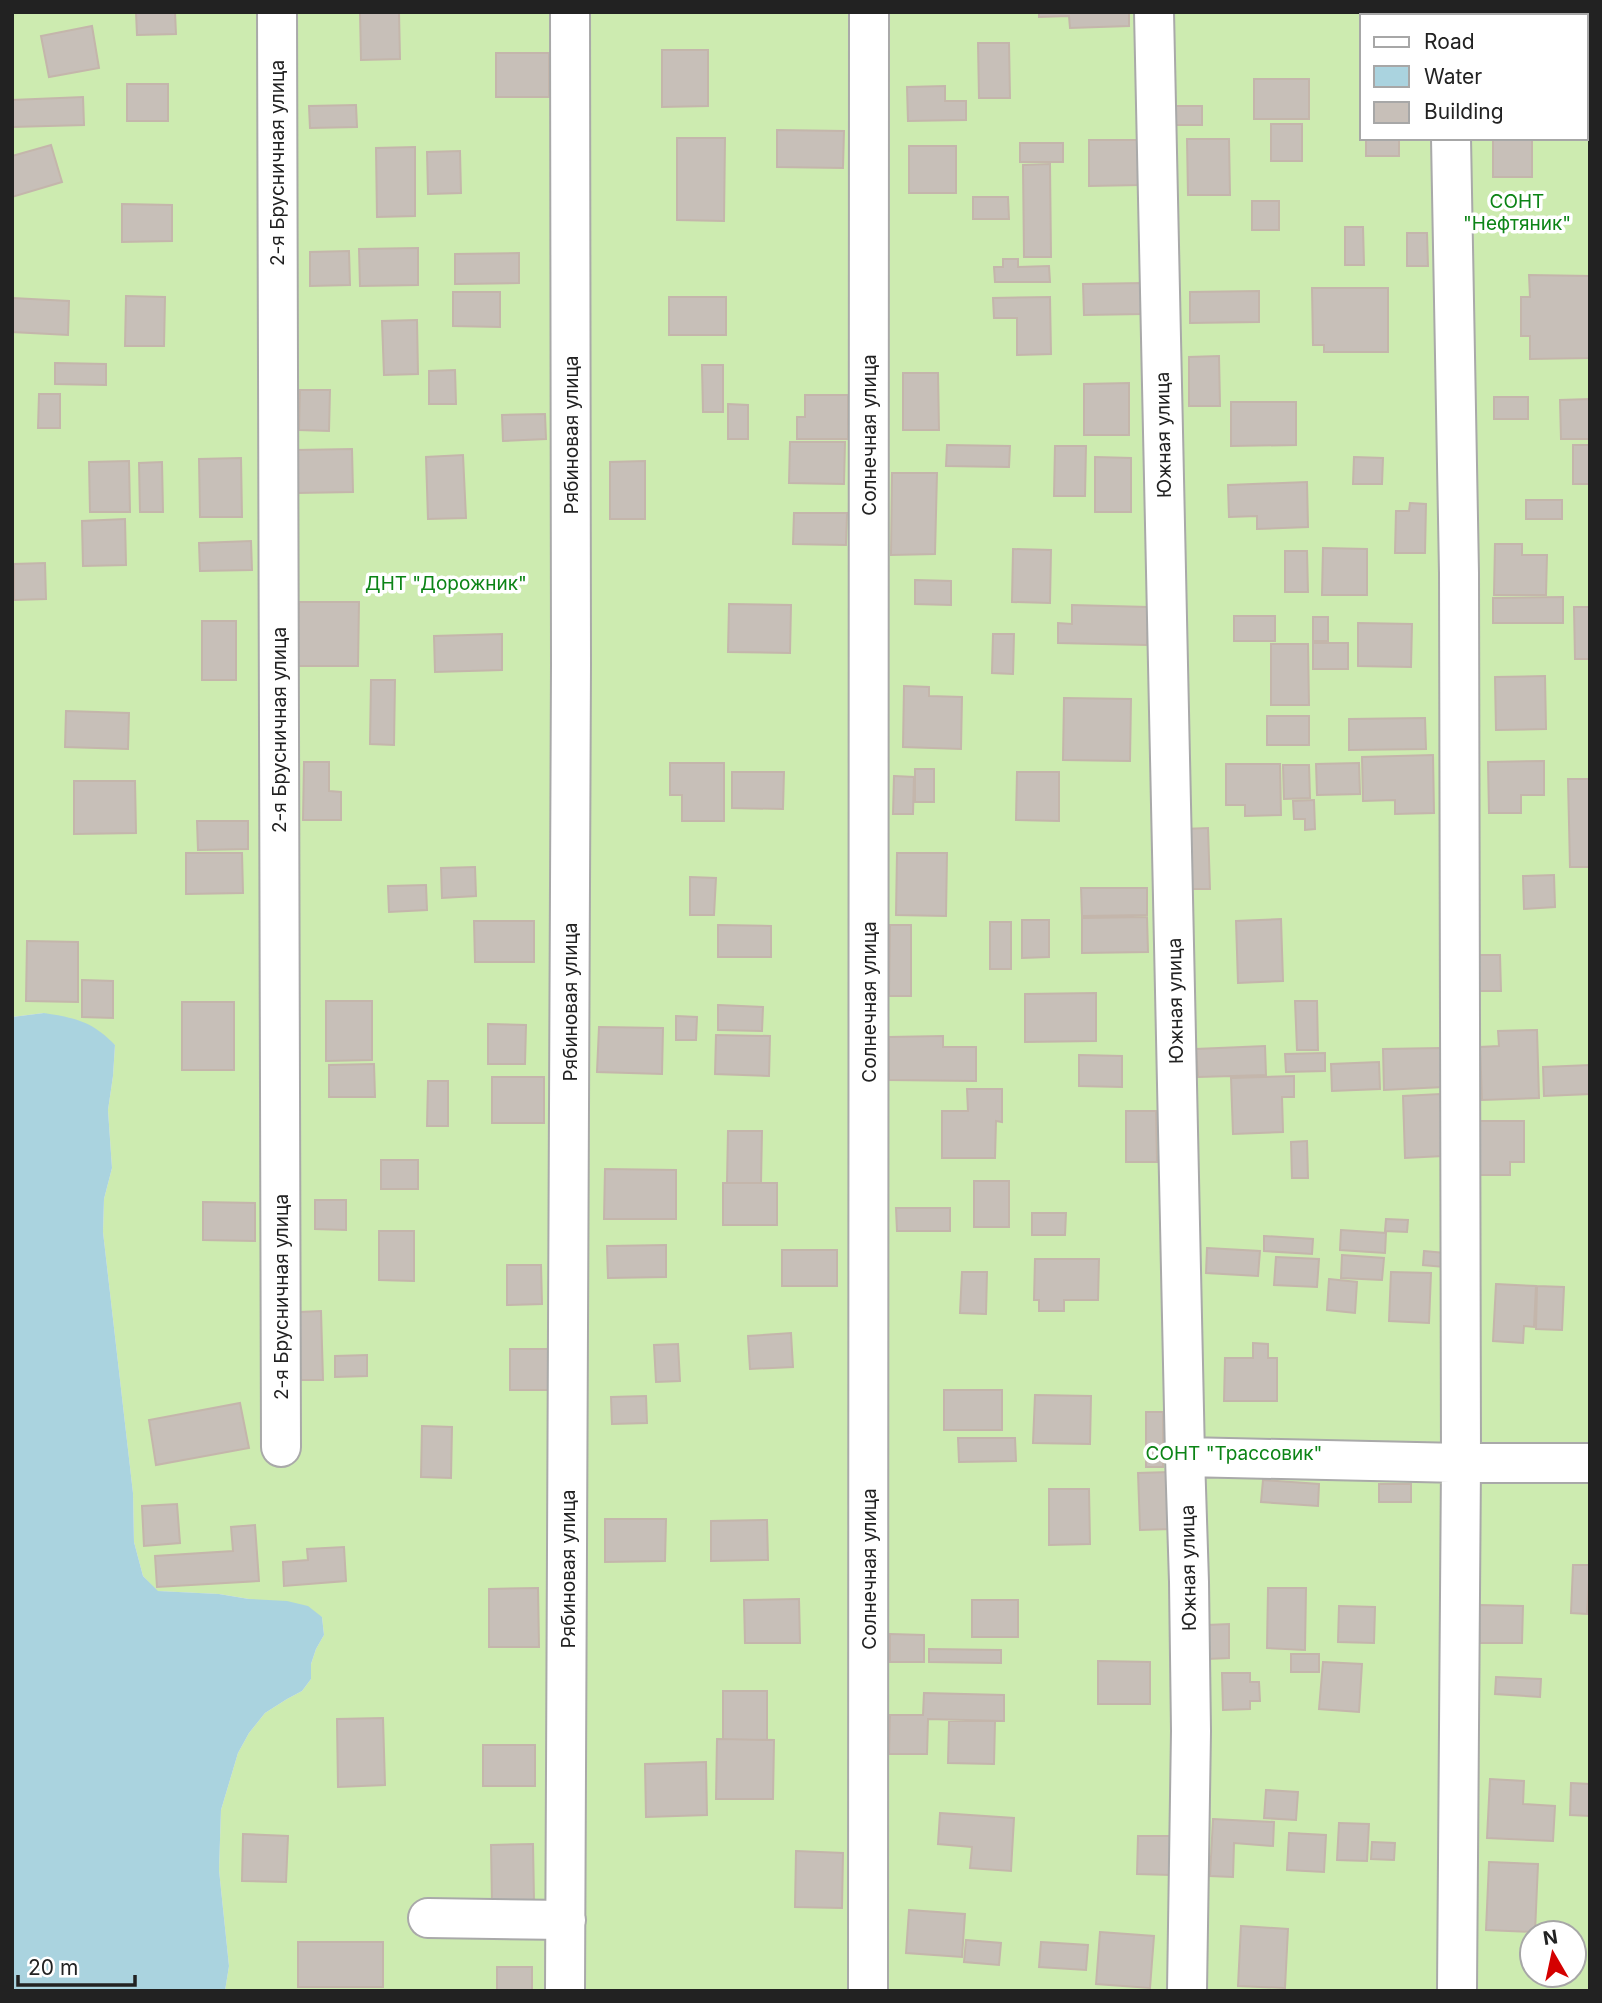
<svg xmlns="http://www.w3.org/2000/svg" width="1602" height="2003" viewBox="0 0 1602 2003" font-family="Inter,sans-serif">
	<rect width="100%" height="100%" fill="#f2efe9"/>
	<path fill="#cdebb0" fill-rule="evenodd" d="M12,12H1590V1991H225L229,1966L219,1870L221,1810L238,1753L249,1733L265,1713L287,1699L302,1691L311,1679V1664L316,1649L324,1635L322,1617L249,1599L219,1594L157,1591L143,1576L134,1542L133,1493L103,1232L104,1199L112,1168L108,1110L113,1076L115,1045L44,1013L12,1017ZM1362,16H1586V138H1362ZM1532,1933H1574V1975H1532Z"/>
	<path fill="#aad3df" d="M44,1013C75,1018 92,1021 115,1045L113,1076L108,1110L112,1168L104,1199L103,1232L133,1493L134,1542L143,1576L158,1591L219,1594L249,1599L287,1601L308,1606L322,1617L324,1635L316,1649L311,1664V1679L302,1691L287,1699L265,1713L249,1733L238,1753L221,1810L219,1870L229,1966L225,1991H12V1017Z"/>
	<path fill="#c7bfb8" stroke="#c4b6ab" stroke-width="2" d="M136,12H175L176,34L137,35Z
		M360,12H399L400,59L361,60Z
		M1039,12H1129V26L1070,28L1069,16L1039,17Z
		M1470,12H1528V16H1470Z
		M92,26L99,68L49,77L41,36Z
		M978,43H1009L1010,98H979Z
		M662,50H708V106L662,107Z
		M496,53H549V97H496Z
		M1254,79H1309V119H1254Z
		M127,84H168V121H127Z
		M945,86V101H966V120L908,121L907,87Z
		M83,97L84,125L12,127V100Z
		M356,105L357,127L310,128L309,106Z
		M1174,106H1202V125H1174Z
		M1271,124H1302V161H1271Z
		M777,130L844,131L843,168L777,167Z
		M677,138H725L724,221L677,220Z
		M1366,138H1399V156H1366Z
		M1493,138H1532V177H1493Z
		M1187,139H1229L1230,195H1188Z
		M1089,140H1140V185L1089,186Z
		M1020,143H1063V162H1020Z
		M51,145L62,182L12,197V156Z
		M909,146H956V193H909Z
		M415,147V216L377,217L376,148Z
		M460,151L461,193L428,194L427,152Z
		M1050,164L1051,257H1024L1023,165Z
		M973,197H1008L1009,219H973Z
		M1252,201H1279V230H1252Z
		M122,204L172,205V241L122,242Z
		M1345,227H1363L1364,265H1345Z
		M1407,233H1427L1428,266H1407Z
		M418,248V285L360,286L359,249Z
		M349,251L350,285L310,286V252Z
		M519,253V283L455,284V254Z
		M1003,259H1018V267L1049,266L1050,282H995L994,267H1003Z
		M1529,275L1590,276V358L1530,359V336H1521V297H1530Z
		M1143,283V314L1084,315L1083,284Z
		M1312,288H1388V352H1324V345H1313Z
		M1259,291V322L1190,323V292Z
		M453,292H500V327L453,326Z
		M126,296L165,297L164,346H125Z
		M669,297H726V335H669Z
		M1050,297L1051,354L1017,355V318H994L993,298Z
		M12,298L69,301L68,335L12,332Z
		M417,320L418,374L384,375L382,321Z
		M1219,356L1220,406H1189V357Z
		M55,363L106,364V385L55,384Z
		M702,365H723V412H703Z
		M455,370L456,404H429V371Z
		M903,373H938L939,430H903Z
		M1129,383V435H1084V384Z
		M300,390H330L329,431L299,430Z
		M39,394H60V428H38Z
		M805,395H848V439H797V417H805Z
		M1494,397H1528V419H1494Z
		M1590,399V439H1561L1560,400Z
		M1231,402H1296V445L1231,446Z
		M728,404L748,405V439H728Z
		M545,414L546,439L503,441L502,415Z
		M790,442H845L844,484L789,483Z
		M947,445L1010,446L1009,467L946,466Z
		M1573,445H1590V484H1573Z
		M1055,446H1086L1085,496H1054Z
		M352,449L353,492L297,493L296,450Z
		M463,455L466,518L428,519L426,457Z
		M1095,457L1131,458V512H1095Z
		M1354,457L1383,458L1382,484H1353Z
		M241,458L242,517H200L199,459Z
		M129,461L130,512H90L89,462Z
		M645,461V519H610V462Z
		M162,462L163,512H140L139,463Z
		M892,473H937L935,554L891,555Z
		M1307,482L1308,527L1257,529V516L1229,517L1228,485Z
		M1526,500H1562V519H1526Z
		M1410,503L1426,504L1425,553H1395L1396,511H1409Z
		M794,513H847L846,545L793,544Z
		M125,519L126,565L83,566L82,521Z
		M251,541L252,570L200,571L199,543Z
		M1495,544H1522V555H1547L1546,595H1494Z
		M1323,548L1367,549V595H1322Z
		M1013,549L1051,550L1050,603L1012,602Z
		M1285,551H1307L1308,592H1285Z
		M45,563L46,599L14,600V564Z
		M915,580L951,581V605L915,604Z
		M1563,597V623H1493V598Z
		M299,602H359L358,666H298Z
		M729,604L791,605L790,653L728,652Z
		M1072,605L1148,607L1147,645L1058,643V623L1072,624Z
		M1574,607H1590V659H1575Z
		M1234,616H1275V641H1234Z
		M1313,617H1328V641H1313Z
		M202,621H236V680H202Z
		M1358,623L1412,624L1411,667L1358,666Z
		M502,634V670L435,672L434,636Z
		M993,634H1014L1013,674L992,673Z
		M1313,643H1348V669H1313Z
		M1271,644H1308L1309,705H1271Z
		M1545,676L1546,729L1496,730L1495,677Z
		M371,680H395L394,745L370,744Z
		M904,686L929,687V696L962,697L961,749L903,747Z
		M1064,698L1131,699L1130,761L1063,760Z
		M66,711L129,713L128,749L65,747Z
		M1267,716H1309V745H1267Z
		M1425,718L1426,749L1349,750V719Z
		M1433,755L1434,813L1395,814V800L1363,801L1362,757Z
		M1544,761V795H1521V813H1489L1488,762Z
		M304,762H329V791L341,792V820H303Z
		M670,763H724V821H682V795H670Z
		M1359,763L1360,794L1317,795L1316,764Z
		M1226,764H1280L1281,815L1245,816V805H1226Z
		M1283,765H1309L1310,798L1284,799Z
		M915,769H934V802H915Z
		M732,772H784L783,809L732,808Z
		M1017,772H1059V821L1016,820Z
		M894,776L914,777L913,814H893Z
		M1568,779H1590V867H1570Z
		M74,781H135L136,833L74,834Z
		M1314,800L1315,829L1305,830V819H1294L1293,801Z
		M197,821H248V849L198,850Z
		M1208,828L1210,889H1185L1183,829Z
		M186,853H242L243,893L186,894Z
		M897,853H947L946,916L896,915Z
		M475,867L476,896L442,898L441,868Z
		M1554,875L1555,907L1524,909L1523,876Z
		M690,877L716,878L714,915H690Z
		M426,885L427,910L389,912L388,886Z
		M1081,888H1147V915L1082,916Z
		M1147,917L1148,952L1082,953V918Z
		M1281,919L1283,981L1238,983L1236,921Z
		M1022,920H1049V957L1022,958Z
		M474,921H534V962H475Z
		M990,922H1011V969H990Z
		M718,925L771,926V957H718Z
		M890,925H911V996H889Z
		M27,941L78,942V1002L26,1001Z
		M1477,955H1500L1501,991H1477Z
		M82,980L113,981V1018L82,1017Z
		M1096,993V1041L1025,1042V994Z
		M326,1001H372V1060L326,1061Z
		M1295,1001H1317L1318,1050H1297Z
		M182,1002H234V1070H182Z
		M718,1005L763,1007L762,1031L718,1030Z
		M676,1016L697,1017L696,1040H676Z
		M488,1024L526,1025L525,1064H488Z
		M599,1027L663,1028L662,1074L597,1072Z
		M1537,1030L1539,1098L1482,1100L1480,1047L1499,1046L1498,1031Z
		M716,1035L770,1036L769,1076L715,1074Z
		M943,1036V1047H976V1081L889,1080V1037Z
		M1265,1046L1266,1075L1198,1077L1196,1049Z
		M1441,1048L1443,1087L1384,1090L1383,1049Z
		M1325,1053V1071L1286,1072L1285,1054Z
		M1079,1055L1122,1056V1087L1079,1086Z
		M1379,1062L1380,1089L1332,1091L1331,1064Z
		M374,1064L375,1097H329V1065Z
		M1590,1065V1094L1544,1096L1543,1067Z
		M1294,1076V1097H1282L1283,1132L1233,1134L1231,1078Z
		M492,1077H544V1123H492Z
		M428,1081H448V1126H427Z
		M967,1089H1002V1122L996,1121L995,1158H942V1111H968Z
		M1440,1094L1443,1156L1405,1158L1403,1096Z
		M1126,1111H1156L1157,1162H1126Z
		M1478,1121H1524V1162H1510V1175H1478Z
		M728,1131H762L761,1183H727Z
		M1307,1141L1308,1178H1292L1291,1142Z
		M381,1160H418V1189H381Z
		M605,1169L676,1170V1219H604Z
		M974,1181H1009V1227H974Z
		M723,1183H777V1225H723Z
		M315,1200H346V1230L315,1229Z
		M203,1202L255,1203V1241L203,1240Z
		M896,1208H950V1231H897Z
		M1032,1213H1066L1065,1235H1032Z
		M1386,1219L1408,1220L1407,1232L1385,1231Z
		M1341,1230L1386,1233L1385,1253L1340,1250Z
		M379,1231H414V1281L379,1280Z
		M1264,1236L1313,1239L1312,1254L1264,1251Z
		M666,1245V1277L608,1278L607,1246Z
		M1207,1248L1260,1251L1258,1276L1206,1273Z
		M782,1250H837V1286H782Z
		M1424,1251L1445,1253L1444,1267L1423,1265Z
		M1342,1255L1384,1258L1382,1280L1341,1278Z
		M1276,1257L1319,1259L1317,1287L1274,1285Z
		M1035,1259H1099L1098,1300H1064V1311H1039V1300H1034Z
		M507,1265H541L542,1304L507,1305Z
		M962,1272H987L986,1314L960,1313Z
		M1391,1272L1431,1273L1429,1323L1389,1321Z
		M1329,1279L1357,1282L1355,1313L1327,1310Z
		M1496,1284L1536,1286L1534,1327L1524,1326L1523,1343L1493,1341Z
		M1537,1286L1564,1287L1562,1330L1536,1329Z
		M321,1311L323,1380H301L300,1312Z
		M791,1333L793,1367L750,1369L748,1336Z
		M1253,1343L1268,1344V1358H1277V1401H1224L1225,1358H1253Z
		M678,1344L680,1381L656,1382L654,1345Z
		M510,1349H548V1390H510Z
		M367,1355V1376L335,1377V1356Z
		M944,1390H1002V1430H944Z
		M1035,1395L1091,1396L1090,1444L1033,1443Z
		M646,1396L647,1423L612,1424L611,1397Z
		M240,1403L249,1448L156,1465L149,1420Z
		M1146,1412H1163V1467H1146Z
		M422,1426L452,1427L451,1478L421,1477Z
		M958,1438H1015L1016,1461L959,1462Z
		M1170,1472L1171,1529L1140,1530L1138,1473Z
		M1263,1480L1319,1484L1318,1506L1261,1502Z
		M1379,1484H1411V1502H1379Z
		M1049,1489H1089L1090,1544L1049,1545Z
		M177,1504L180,1543L144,1546L142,1506Z
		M605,1519H666L665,1561L605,1562Z
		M767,1520L768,1560L711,1561V1521Z
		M255,1525L259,1581L157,1587L155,1556L233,1551L231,1527Z
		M344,1547L346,1581L284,1586L283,1562L308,1560L307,1549Z
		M1573,1565H1590L1587,1614L1571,1613Z
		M538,1588L539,1647H489V1589Z
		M1268,1588H1306L1305,1650L1267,1648Z
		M799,1599L800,1643H745L744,1600Z
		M972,1600H1018V1637H972Z
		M1480,1605L1523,1606L1522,1643H1480Z
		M1339,1606L1375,1607L1374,1643L1338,1642Z
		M1229,1624V1658L1207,1659V1625Z
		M890,1634L924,1635V1662H890Z
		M929,1649L1001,1650V1663L929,1662Z
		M1291,1654H1319V1672H1291Z
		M1098,1661L1150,1662V1704H1098Z
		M1323,1662L1362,1664L1359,1712L1319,1709Z
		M1222,1673H1250V1682H1259L1260,1701H1250V1709L1223,1710Z
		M1496,1677L1541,1679L1540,1697L1495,1694Z
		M723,1691H767V1740L723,1739Z
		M924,1693L1004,1695V1721L928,1719L927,1754H889L890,1715H923Z
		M383,1718L385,1785L338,1787L337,1719Z
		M949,1721H995L994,1764L948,1763Z
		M717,1739L774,1740L773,1799H716Z
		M483,1745H535V1786H483Z
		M706,1762L707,1815L646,1817L645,1764Z
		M1490,1779L1524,1781L1523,1804L1555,1806L1553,1841L1487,1838Z
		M1571,1783L1590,1784V1816L1570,1815Z
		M1266,1790L1298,1792L1296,1820L1264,1818Z
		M940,1813L1014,1818L1011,1871L970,1868L972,1847L938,1844Z
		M1213,1819L1274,1822L1273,1846L1234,1843L1233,1877L1210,1876Z
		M1339,1823L1369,1824L1367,1861L1337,1860Z
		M1289,1833L1326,1835L1324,1872L1287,1870Z
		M243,1834L288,1836L286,1882L242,1881Z
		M1138,1836H1173L1171,1875L1137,1874Z
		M1372,1842L1395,1843L1394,1860L1371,1859Z
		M533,1844L534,1902L492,1903L491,1845Z
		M796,1851L843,1853L842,1908L795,1907Z
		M1489,1862L1538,1864L1535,1932L1486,1930Z
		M909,1910L965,1914L962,1957L906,1953Z
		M1241,1926L1288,1929L1285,1988L1238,1986Z
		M1100,1932L1154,1936L1150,1988L1096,1984Z
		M966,1940L1001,1943L999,1965L964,1962Z
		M298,1942H383V1987H298Z
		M1041,1942L1088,1945L1086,1970L1039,1967Z
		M497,1967H532V1991H497Z"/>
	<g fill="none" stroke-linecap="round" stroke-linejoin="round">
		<defs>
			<path id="minor" d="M277,12L281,1447
				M1154,12L1185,1457L1189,1582L1191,1731L1187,1991
				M1449,12V16
				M1451,138L1459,573L1461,1463L1457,1991
				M1185,1457L1461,1463H1590
				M428,1918L566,1920
				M565,1991L571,664L570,12
				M868,1991L869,12"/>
		</defs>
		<use href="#minor" stroke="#a9a9a9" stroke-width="42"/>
		<use href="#minor" stroke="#fff" stroke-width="38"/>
	</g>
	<g text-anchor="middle" stroke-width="7" stroke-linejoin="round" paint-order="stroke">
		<g font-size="19" fill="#222" stroke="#fff">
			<text transform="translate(277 163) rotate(-90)" y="7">2-я Брусничная улица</text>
			<text transform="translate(571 435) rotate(-90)" y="7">Рябиновая улица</text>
			<text transform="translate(869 435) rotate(-90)" y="7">Солнечная улица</text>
			<text transform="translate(1163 435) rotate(-91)" y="7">Южная улица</text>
			<text transform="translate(279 730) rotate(-90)" y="7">2-я Брусничная улица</text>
			<text transform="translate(1175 1001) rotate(-91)" y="7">Южная улица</text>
			<text transform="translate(570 1002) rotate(-90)" y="7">Рябиновая улица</text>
			<text transform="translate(869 1002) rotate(-90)" y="7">Солнечная улица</text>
			<text transform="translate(281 1297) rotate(-90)" y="7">2-я Брусничная улица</text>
			<text transform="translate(1188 1568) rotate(-91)" y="7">Южная улица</text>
			<text transform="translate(568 1569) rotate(-90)" y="7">Рябиновая улица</text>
			<text transform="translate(869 1569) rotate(-90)" y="7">Солнечная улица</text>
		</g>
		<g font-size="19" fill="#0c8416" stroke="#fff">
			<text x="1517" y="208">СОНТ<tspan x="1517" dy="22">"Нефтяник"</tspan></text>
			<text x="446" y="590">ДНТ "Дорожник"</text>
			<text x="1234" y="1460">СОНТ "Трассовик"</text>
		</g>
	</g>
	<rect width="1602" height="2003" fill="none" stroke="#222222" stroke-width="28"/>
	<rect x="1360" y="14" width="228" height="126" fill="#ffffff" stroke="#a7a7a7" stroke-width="2"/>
	<rect x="1374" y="37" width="35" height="10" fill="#ffffff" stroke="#a7a7a7" stroke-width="2"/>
	<text x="1424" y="49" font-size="21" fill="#222222">Road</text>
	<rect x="1374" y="66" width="35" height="21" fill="#aad3df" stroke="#a7a7a7" stroke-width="2"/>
	<text x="1424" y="84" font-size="21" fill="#222222">Water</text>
	<rect x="1374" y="102" width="35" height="21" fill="#c7bfb8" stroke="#a7a7a7" stroke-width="2"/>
	<text x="1424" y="119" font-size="21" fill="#222222">Building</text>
	<g transform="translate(1553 1954) rotate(351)"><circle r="33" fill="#ffffff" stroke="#a7a7a7" stroke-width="2"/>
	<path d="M0-5L12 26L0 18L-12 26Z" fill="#d40000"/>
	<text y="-10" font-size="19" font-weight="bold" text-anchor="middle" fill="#222222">N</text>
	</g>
	<path d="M18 1975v10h117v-10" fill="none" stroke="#222222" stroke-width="3.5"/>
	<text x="28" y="1975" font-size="21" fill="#222222" stroke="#ffffff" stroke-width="5" paint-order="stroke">20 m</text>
</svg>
